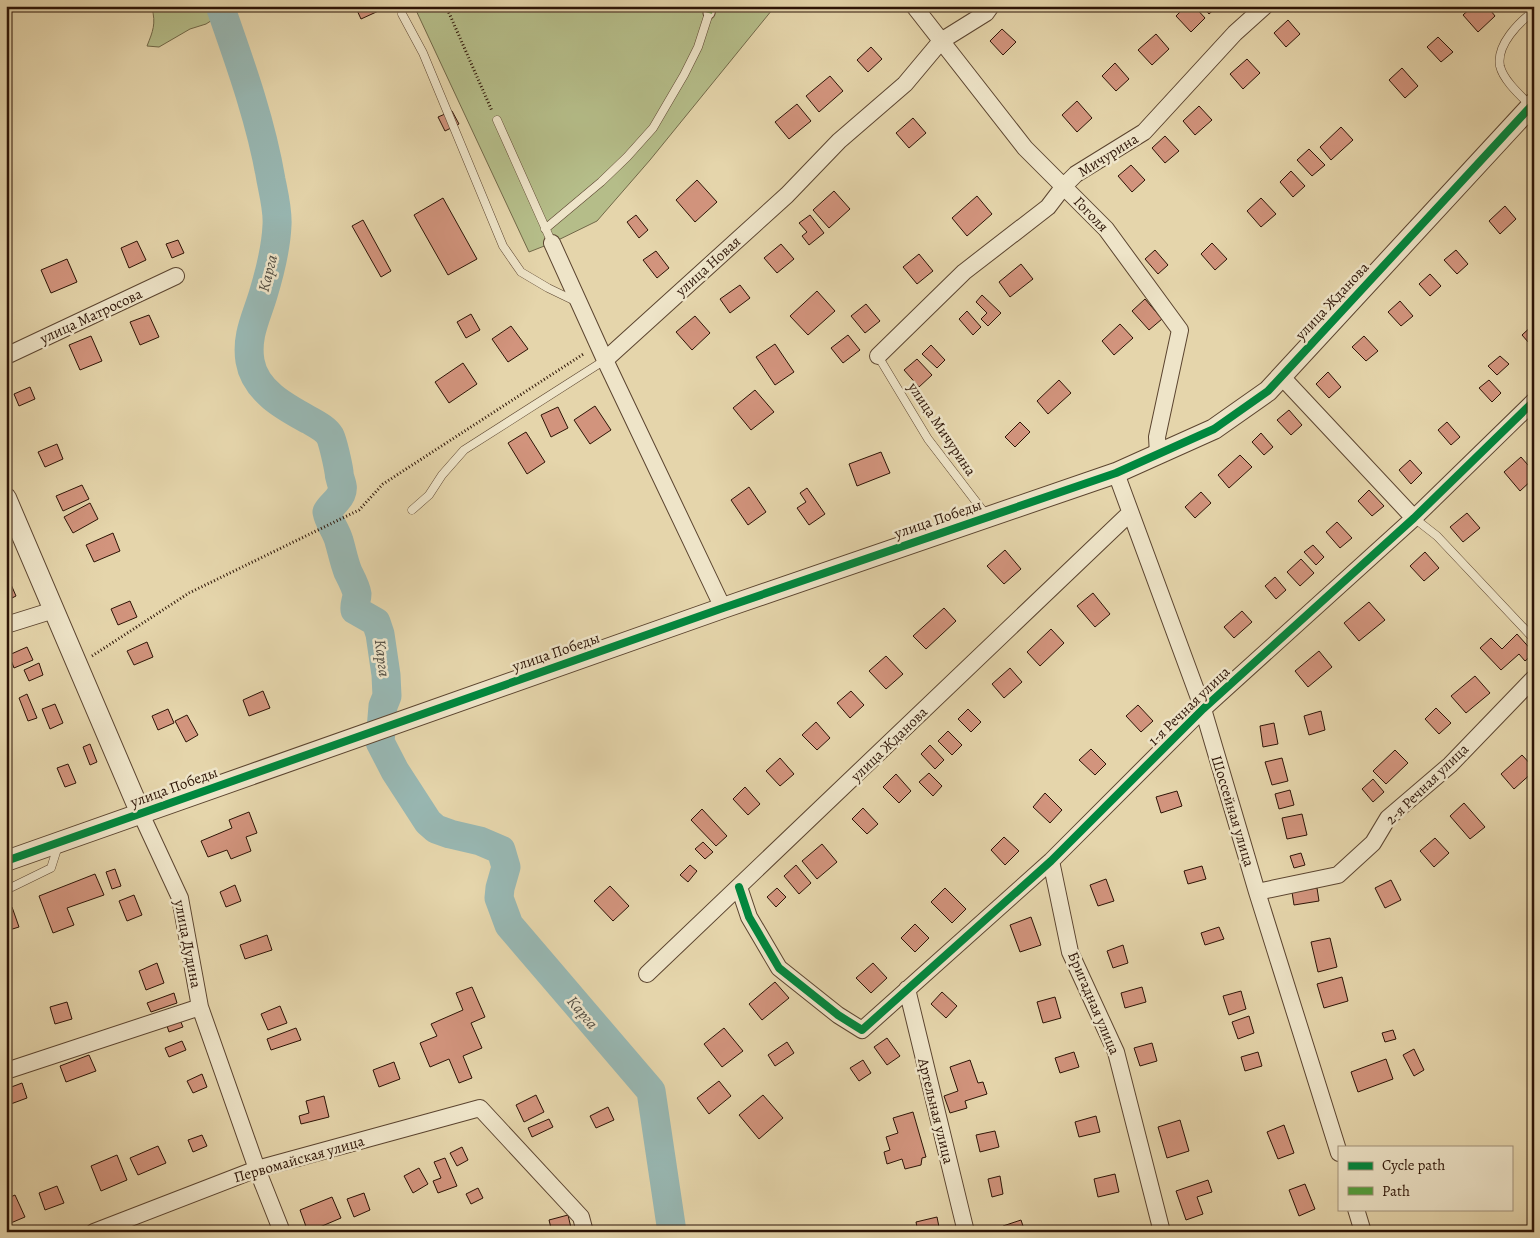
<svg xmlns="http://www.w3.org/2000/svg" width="1540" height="1238" viewBox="0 0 1540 1238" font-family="Alegreya,serif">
	<rect width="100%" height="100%" fill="#e5d5ab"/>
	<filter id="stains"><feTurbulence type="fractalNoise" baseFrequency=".004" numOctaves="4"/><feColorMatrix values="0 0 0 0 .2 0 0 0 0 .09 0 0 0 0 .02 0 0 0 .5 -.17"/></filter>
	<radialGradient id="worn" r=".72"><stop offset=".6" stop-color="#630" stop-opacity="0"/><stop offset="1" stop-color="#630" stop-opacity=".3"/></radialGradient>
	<path fill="#b5bd89" stroke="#716848" d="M141,6H252L243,11L228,10L206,24L190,29L159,47L147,46C153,31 156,24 152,8Z
		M414,6H770L772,10L650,160L597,221L552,243L529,252Z"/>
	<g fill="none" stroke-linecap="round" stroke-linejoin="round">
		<path stroke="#98b7b2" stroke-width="29" d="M220,6C240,63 261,121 271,180C274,195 278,211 277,225C276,249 270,272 263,295C256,318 246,336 250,361C255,391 285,407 309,420C316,424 326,429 330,436C333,442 338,465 339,472C339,481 345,485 341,494C338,501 331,505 327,512C329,523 336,530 339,541C342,551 344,562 348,572C351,578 356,587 357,594C357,600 354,604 355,610L376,622L380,634L386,675L387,696L383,706L380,742L395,771L428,822L436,829L450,834L480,841L501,850L506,867L500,888L499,898L509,925L651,1091L672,1232"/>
	</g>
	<path fill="#d2947d" stroke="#2d1406" d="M355,6H385V8L361,19Z
		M1186,6H1194L1205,18L1191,32L1176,16Z
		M1202,6H1218L1209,14Z
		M1473,6H1487L1495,16L1478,32L1463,15Z
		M1288,20L1300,34L1286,47L1274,33Z
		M1002,29L1016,42L1003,55L990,41Z
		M1156,34L1169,49L1152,65L1138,50Z
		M1438,37L1453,52L1441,62L1427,47Z
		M871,47L882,59L868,72L857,60Z
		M1247,59L1260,73L1243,89L1230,74Z
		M1115,63L1129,79L1116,91L1102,76Z
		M1402,68L1418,86L1405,98L1389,80Z
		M830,76L843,91L819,112L806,96Z
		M1077,101L1092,118L1077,132L1062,115Z
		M797,104L811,121L789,139L775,122Z
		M1199,106L1212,120L1195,135L1183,121Z
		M452,111L459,124L445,131L438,117Z
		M913,118L926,133L909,148L896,133Z
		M1341,127L1353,140L1331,160L1320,147Z
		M1165,136L1179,151L1165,163L1152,148Z
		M1309,149L1325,165L1312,176L1297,160Z
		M1131,165L1145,180L1132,192L1118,176Z
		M1291,171L1305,186L1293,197L1280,182Z
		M697,180L717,202L695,222L676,200Z
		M834,191L850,209L829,228L813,210Z
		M977,196L992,214L967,236L952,218Z
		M443,198L477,259L448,275L414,215Z
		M1261,198L1276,214L1261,227L1247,211Z
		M1505,206L1516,219L1500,234L1489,221Z
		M636,215L648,230L639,238L627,222Z
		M810,215L824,233L809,245L802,236L807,232L799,223Z
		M363,220L391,271L381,277L352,226Z
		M178,240L184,253L172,258L166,244Z
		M137,241L146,260L129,268L121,248Z
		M1212,243L1227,259L1215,270L1201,254Z
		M781,244L794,259L777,273L764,258Z
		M1155,250L1168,265L1158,274L1145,259Z
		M1456,250L1468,264L1457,274L1444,260Z
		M656,251L669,268L657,278L643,260Z
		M919,254L933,271L917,284L903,267Z
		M67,259L77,282L51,293L41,270Z
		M1021,264L1033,279L1010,297L999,282Z
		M1430,274L1441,286L1430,296L1419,284Z
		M740,285L750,298L730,313L720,299Z
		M817,291L835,311L808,335L790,316Z
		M982,295L1001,313L988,326L981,319L987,313L976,302Z
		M1145,299L1162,319L1149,330L1132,311Z
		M1400,301L1413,316L1401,326L1388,312Z
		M866,304L880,321L865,333L851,316Z
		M967,311L981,327L973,335L959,319Z
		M471,314L480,330L466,338L457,322Z
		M149,315L159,337L140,345L130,322Z
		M695,316L710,333L692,350L676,332Z
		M1120,324L1133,338L1114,355L1102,341Z
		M1534,324V339L1529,343L1522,335Z
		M511,326L528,349L508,362L492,339Z
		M848,335L860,350L843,363L831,348Z
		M91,336L102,361L80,370L69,345Z
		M1364,336L1378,351L1366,361L1352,347Z
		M775,344L794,372L775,385L756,357Z
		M931,345L945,360L937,368L922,354Z
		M1500,356L1509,364L1497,375L1488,366Z
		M917,359L932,375L919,387L904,370Z
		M463,363L477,384L449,403L435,382Z
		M1328,372L1341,387L1329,398L1316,384Z
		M1059,380L1071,393L1048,414L1037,401Z
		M1489,380L1501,393L1492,402L1479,388Z
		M30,387L35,399L19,406L14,394Z
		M755,390L774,412L751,430L733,408Z
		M595,406L611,430L590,444L574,420Z
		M558,407L568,428L551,437L541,415Z
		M1289,410L1302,425L1291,435L1277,420Z
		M1020,422L1030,432L1015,447L1005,437Z
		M1447,422L1460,437L1451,445L1438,430Z
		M526,432L545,462L527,474L508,443Z
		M1261,433L1273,447L1264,455L1252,442Z
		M57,444L63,459L45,467L38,452Z
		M881,452L890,473L857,486L849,464Z
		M1240,455L1252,467L1229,488L1218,475Z
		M1521,457L1534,472V478L1520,491L1504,472Z
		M1410,460L1422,473L1411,484L1399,470Z
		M82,485L89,499L63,511L56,496Z
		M749,487L766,512L748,525L731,500Z
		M807,488L825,514L809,525L797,508L806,502L800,493Z
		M1369,490L1384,506L1372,516L1358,501Z
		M1201,492L1211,503L1195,518L1185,507Z
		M90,503L98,519L73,533L64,517Z
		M1467,513L1480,528L1463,542L1450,527Z
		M1337,522L1352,538L1340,548L1326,532Z
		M113,533L120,551L94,562L86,545Z
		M1313,545L1324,557L1316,565L1304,552Z
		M1005,550L1021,569L1004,584L987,566Z
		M1425,552L1439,568L1424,581L1410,566Z
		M1301,559L1314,573L1300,586L1287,572Z
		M6,573L16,596L6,601Z
		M1275,577L1286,590L1276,599L1265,586Z
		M1093,593L1110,614L1095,627L1077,606Z
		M130,601L137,617L118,625L111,609Z
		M1369,602L1385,620L1359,641L1344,623Z
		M944,608L956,621L926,649L913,636Z
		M1242,611L1252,622L1234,638L1224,627Z
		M1051,629L1064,643L1040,666L1027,652Z
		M1517,634L1534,653L1525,661L1519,654L1501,670L1480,648L1491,638L1502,649Z
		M147,642L153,657L134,665L127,651Z
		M27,647L33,660L14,668L9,655Z
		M1319,651L1332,667L1308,687L1295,671Z
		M886,656L903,674L886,689L869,671Z
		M39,663L43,675L29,681L24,670Z
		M1010,668L1022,682L1004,698L992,684Z
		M1475,676L1490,693L1466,713L1451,696Z
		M263,691L270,708L249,716L243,700Z
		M851,691L864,705L850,718L837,703Z
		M27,694L37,718L28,721L19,698Z
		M55,704L63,723L50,729L42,709Z
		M1138,705L1153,721L1141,732L1126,716Z
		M1436,708L1451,723L1439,734L1425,719Z
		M168,709L174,723L158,730L152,716Z
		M968,709L981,722L971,732L958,719Z
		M1321,711L1325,730L1309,735L1304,716Z
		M187,715L198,735L186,742L175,721Z
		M816,722L830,738L817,750L802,735Z
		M1274,723L1278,744L1263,747L1260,726Z
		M948,731L962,745L952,755L938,741Z
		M90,744L97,762L90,765L83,747Z
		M930,745L944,760L935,769L921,754Z
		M1091,749L1106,764L1095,775L1079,760Z
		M1395,750L1408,763L1386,784L1373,771Z
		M1522,755L1534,768V771L1514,789L1501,774Z
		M780,758L794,774L780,786L766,771Z
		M1282,758L1288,781L1272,785L1265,762Z
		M68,764L76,783L65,787L57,768Z
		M929,773L942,786L933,796L919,782Z
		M896,774L911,791L899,803L883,787Z
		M1373,779L1384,792L1373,802L1362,789Z
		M745,787L760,804L748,815L733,799Z
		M1290,790L1294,805L1279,809L1275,794Z
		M1177,791L1182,806L1161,813L1156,797Z
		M1045,793L1062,810L1050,823L1033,807Z
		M1464,803L1485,827L1470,839L1450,816Z
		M863,808L878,824L867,834L852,819Z
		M702,809L727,836L716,846L691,820Z
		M249,812L257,833L246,837L251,851L231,859L227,850L208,857L201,841L232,828L229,820Z
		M1302,814L1307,835L1287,839L1282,818Z
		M1004,837L1019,851L1005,865L991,850Z
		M1435,838L1449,853L1434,867L1420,851Z
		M703,842L713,852L705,859L695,849Z
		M822,844L837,862L817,879L802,861Z
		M1301,853L1305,865L1294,868L1290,856Z
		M690,865L697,871L688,882L680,875Z
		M796,865L811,883L799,894L784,876Z
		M1202,866L1206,879L1188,884L1184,871Z
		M115,869L121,886L112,889L106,872Z
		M95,874L104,895L67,908L74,925L53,933L39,896Z
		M1106,879L1114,901L1098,906L1090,885Z
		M1391,880L1401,900L1385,908L1375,888Z
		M235,885L241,901L226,907L220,892Z
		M610,886L629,906L613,921L594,901Z
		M777,888L786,897L776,907L767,897Z
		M945,888L966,909L952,923L931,902Z
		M1317,888L1319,901L1294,905L1292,892Z
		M134,895L142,915L127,921L119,901Z
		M12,907L19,927L6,931V909Z
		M1031,917L1041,945L1020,952L1010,925Z
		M915,924L929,938L915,952L901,938Z
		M1219,927L1224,939L1205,945L1201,933Z
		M267,935L272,950L245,959L240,945Z
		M1330,938L1337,967L1318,972L1311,942Z
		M1123,945L1128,963L1113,968L1107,951Z
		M157,963L164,983L146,990L139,971Z
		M873,963L887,978L871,993L856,978Z
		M1342,977L1348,1001L1324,1008L1317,984Z
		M775,982L789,998L762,1020L749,1004Z
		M472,987L485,1017L471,1023L482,1048L463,1056L472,1078L459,1083L449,1059L430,1067L420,1043L437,1036L431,1024L463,1010L456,993Z
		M1142,987L1146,1002L1125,1008L1121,993Z
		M1241,991L1246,1009L1229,1015L1223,996Z
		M942,992L957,1006L946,1018L931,1004Z
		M174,993L177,1003L151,1012L147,1003Z
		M1055,997L1061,1018L1043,1023L1037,1002Z
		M67,1002L72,1019L55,1024L50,1007Z
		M280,1006L287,1023L268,1030L261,1014Z
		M1249,1016L1254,1033L1238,1039L1232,1022Z
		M180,1020L183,1027L169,1032L167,1026Z
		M296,1028L301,1040L271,1050L267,1039Z
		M724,1028L743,1051L722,1067L704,1044Z
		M1393,1030L1396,1039L1385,1042L1382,1033Z
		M887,1038L900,1056L887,1065L874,1047Z
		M182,1041L186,1050L169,1057L165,1048Z
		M787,1042L794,1053L775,1066L768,1055Z
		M1152,1043L1157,1061L1140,1066L1134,1048Z
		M1414,1049L1424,1070L1414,1076L1403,1055Z
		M1074,1052L1079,1067L1060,1073L1055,1058Z
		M1258,1052L1262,1066L1245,1071L1241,1057Z
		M89,1055L96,1071L66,1082L60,1066Z
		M1386,1059L1393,1079L1358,1092L1351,1072Z
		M863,1060L871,1073L859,1081L850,1068Z
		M970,1060L978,1083L983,1082L987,1094L965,1101L967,1108L950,1113L944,1096L958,1091L950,1067Z
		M394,1062L400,1079L379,1087L373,1070Z
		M202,1074L207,1087L193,1093L187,1081Z
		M719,1081L731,1096L709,1114L697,1098Z
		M22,1083L27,1098L8,1105L6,1099V1089Z
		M536,1095L544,1112L524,1122L516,1105Z
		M763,1095L783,1118L759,1139L739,1115Z
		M324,1096L329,1117L301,1124L299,1116L309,1113L306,1101Z
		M608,1107L614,1120L596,1128L590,1116Z
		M913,1112L926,1157L922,1158L921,1165L905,1169L902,1159L887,1164L884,1152L890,1150L886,1137L898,1133L893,1118Z
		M1096,1116L1100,1132L1079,1137L1075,1122Z
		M549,1119L553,1127L532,1137L528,1128Z
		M1180,1120L1189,1151L1167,1158L1158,1127Z
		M1284,1125L1294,1153L1278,1159L1267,1132Z
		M995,1131L999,1147L980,1152L976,1135Z
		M202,1135L207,1146L193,1152L188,1140Z
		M158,1146L166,1163L138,1175L130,1158Z
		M462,1147L468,1160L457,1166L450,1153Z
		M117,1155L127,1180L101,1191L91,1166Z
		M445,1158L457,1186L438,1193L433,1181L441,1178L434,1162Z
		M419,1168L428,1184L413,1193L404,1176Z
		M1115,1174L1119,1192L1098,1197L1094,1179Z
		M1000,1176L1003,1194L992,1197L988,1179Z
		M1208,1180L1212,1192L1197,1197L1203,1214L1186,1220L1176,1191Z
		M1305,1184L1315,1209L1299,1216L1289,1190Z
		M57,1186L64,1203L45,1210L39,1193Z
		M478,1188L483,1198L471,1204L466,1194Z
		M364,1193L370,1210L354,1217L347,1199Z
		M15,1195L25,1217L6,1225V1199Z
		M332,1197L341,1218L308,1232L300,1210Z
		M568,1215L572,1232H552L549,1220Z
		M937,1217L940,1232H918L916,1222Z
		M1021,1220L1025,1232H1005L1003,1226Z"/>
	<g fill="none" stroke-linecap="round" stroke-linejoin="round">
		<defs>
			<path id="service" d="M402,14L423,53L503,246L521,272L548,288L575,301
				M1531,106C1521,96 1503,80 1500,66C1496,45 1519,22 1534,11
				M497,120L552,243
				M545,229L601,182L627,157L653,128L684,75L698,47L709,13L708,9
				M878,356L928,439L987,516
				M412,510L429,495L442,475L464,450L605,360
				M1414,518L1437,536L1534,639
				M6,890L51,868L58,846"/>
			<path id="pedestrian" d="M709,13L711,6"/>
			<path id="minor" d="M914,6L1025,148L1106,229L1180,330L1157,437L1158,454
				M552,243L605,360L723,608
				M6,356L176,276
				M878,356L964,272L1048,207L1064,186L1076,174L1144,132L1235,33L1265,6
				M605,360L787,195L839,141L905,84L941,41L986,13L991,6
				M1281,376L1414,518
				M1116,473L1203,709L1257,892L1339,1153
				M6,625L54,610
				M141,814L180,898L200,1007L257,1169L282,1232
				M1051,861L1070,952L1116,1052L1162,1232
				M739,887L749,917L779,968L838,1015L862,1030L1051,861L1203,709L1414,518L1534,401
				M1257,892L1338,875L1373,843L1388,818L1450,765L1534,678
				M647,974L1130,513
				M907,989L966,1232
				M6,1071L200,1007
				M1356,1209L1363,1232
				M94,1232L257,1169L480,1108L581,1217L585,1232"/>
			<path id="tertiary" d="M6,498L141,814
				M6,861L723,608L1116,473L1214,429L1268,391L1534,103"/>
		</defs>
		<use href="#service" stroke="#5b442f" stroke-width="9"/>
		<use href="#pedestrian" stroke="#5b442f" stroke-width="13"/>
		<use href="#minor" stroke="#5b442f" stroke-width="18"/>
		<use href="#tertiary" stroke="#5b442f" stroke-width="22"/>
		<path stroke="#2d1406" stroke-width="3" stroke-dasharray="1 2.5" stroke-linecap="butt" d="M446,6L492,111
			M92,656L189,593L359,510L383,484L585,353"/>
		<use href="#service" stroke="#eee4c8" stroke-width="8"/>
		<use href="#pedestrian" stroke="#eee4c8" stroke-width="11"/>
		<use href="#minor" stroke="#eee4c8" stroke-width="16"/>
		<use href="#tertiary" stroke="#eee4c8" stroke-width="20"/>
		<path stroke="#52a03d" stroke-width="6" stroke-dasharray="12 6" stroke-linecap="butt" d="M709,13L711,6"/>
		<defs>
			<path id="cycleway" d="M6,861L723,608L1116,473L1214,429L1268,391L1534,103
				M739,887L749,917L779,968L838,1015L862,1030L1051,861L1203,709L1414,518L1534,401"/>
		</defs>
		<use href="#cycleway" stroke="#eee4c8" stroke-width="11"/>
		<use href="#cycleway" stroke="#00873e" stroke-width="8"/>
	</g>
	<g text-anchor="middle" stroke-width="5" stroke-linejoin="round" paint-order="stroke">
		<g font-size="15" fill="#2d1406" stroke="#eee4c8">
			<text transform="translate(1108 155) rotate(-32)" y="5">Мичурина</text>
			<text transform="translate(1091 214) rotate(46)" y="5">Гоголя</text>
			<text transform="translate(708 266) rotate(-42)" y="5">улица Новая</text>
			<text transform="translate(1332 301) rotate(-47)" y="5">улица Жданова</text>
			<text transform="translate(91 316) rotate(-25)" y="5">улица Матросова</text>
			<text transform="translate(942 429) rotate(56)" y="5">улица Мичурина</text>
			<text transform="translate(938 519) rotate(-19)" y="5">улица Победы</text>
			<text transform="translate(556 652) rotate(-19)" y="5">улица Победы</text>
			<text transform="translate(1189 706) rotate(-44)" y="5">1-я Речная улица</text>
			<text transform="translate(889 744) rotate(-44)" y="5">улица Жданова</text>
			<text transform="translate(1427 784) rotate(-44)" y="5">2-я Речная улица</text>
			<text transform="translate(174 787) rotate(-20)" y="5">улица Победы</text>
			<text transform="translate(1233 811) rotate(73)" y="5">Шоссейная улица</text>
			<text transform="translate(188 944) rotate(79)" y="5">улица Дудина</text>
			<text transform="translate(1094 1003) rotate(67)" y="5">Бригадная улица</text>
			<text transform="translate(936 1111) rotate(76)" y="5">Артельная улица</text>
			<text transform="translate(299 1159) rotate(-16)" y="5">Первомайская улица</text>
		</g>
		<g font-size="16" font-style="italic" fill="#524d42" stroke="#eee4c8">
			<text transform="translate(267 273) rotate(-76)" y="6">Карга</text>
			<text transform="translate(383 658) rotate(83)" y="6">Карга</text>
			<text transform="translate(583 1012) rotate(50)" y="6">Карга</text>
		</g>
	</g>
	<rect width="1540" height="1238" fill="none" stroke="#e5d5ab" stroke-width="25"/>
	<rect x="8" y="8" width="1525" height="1223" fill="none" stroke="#2d1406" stroke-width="2.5"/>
	<rect x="12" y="12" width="1515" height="1213" fill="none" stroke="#2d1406"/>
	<rect x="1338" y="1146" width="175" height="65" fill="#eee4c8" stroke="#a1917a"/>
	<rect x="1348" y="1162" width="25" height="8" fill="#00873e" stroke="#a1917a"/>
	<text x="1382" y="1170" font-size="15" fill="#2d1406">Cycle path</text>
	<rect x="1348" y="1187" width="25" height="8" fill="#52a03d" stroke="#a1917a"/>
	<text x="1382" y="1196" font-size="15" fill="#2d1406">Path</text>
	<rect width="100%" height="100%" filter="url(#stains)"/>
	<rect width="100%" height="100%" fill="url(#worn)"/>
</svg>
